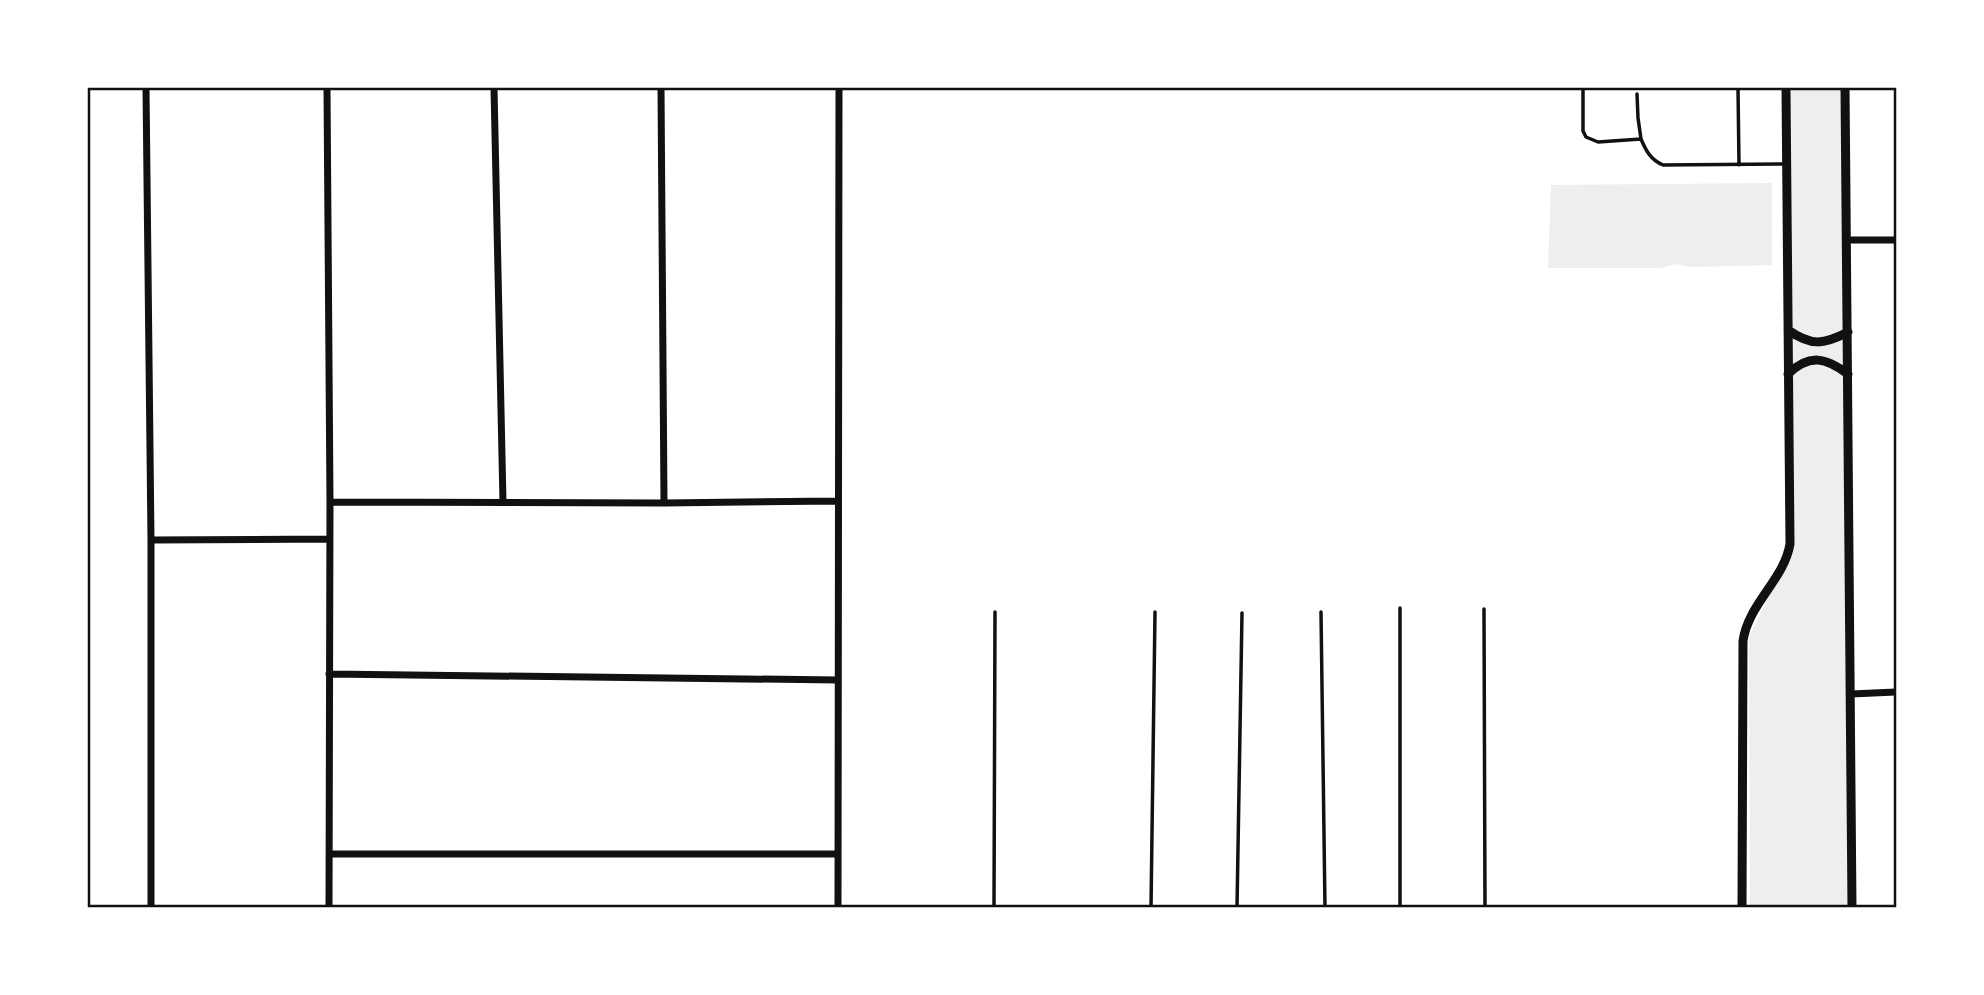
<svg xmlns="http://www.w3.org/2000/svg" width="1984" height="995" viewBox="0 0 1984 995" font-family="Lato,sans-serif">
	<rect width="100%" height="100%" fill="#fff"/>
	<path fill="#eee" d="M1791,88H1850L1854,907H1750L1749,637L1794,545Z
		M1772,183V265L1691,267L1676,264L1661,268H1548L1551,185Z"/>
	<g fill="none" stroke-linecap="round" stroke-linejoin="round">
		<path stroke="#111" stroke-width="3.5" d="M1583,88V131L1586,137L1598,142L1641,139L1638,118L1637,94
			M1738,88L1739,165
			M1641,139C1646,151 1651,160 1663,165L1786,164
			M1484,609L1485,908
			M1321,612L1325,908
			M994,908L995,612
			M1151,908L1155,612
			M1237,908L1242,613
			M1400,908V608"/>
		<path stroke="#111" stroke-width="7" d="M146,88L151,540V908
			M327,88L330,502L329,908
			M494,88L503,502
			M661,88L664,503
			M1847,240H1896
			M330,502L664,503L837,501
			M151,540L329,539
			M329,674L838,680
			M1851,694L1896,692
			M330,854H838
			M838,908L839,88"/>
		<path stroke="#111" stroke-width="9" d="M1845,88L1852,908
			M1788,330C1811,346 1823,345 1848,332
			M1788,374C1810,353 1826,358 1848,374
			M1742,908L1743,641C1748,604 1784,580 1790,544L1786,88"/>
	</g>
	<rect width="1984" height="995" fill="none" stroke="#ffffff" stroke-width="178"/>
	<rect x="89" y="89" width="1806" height="817" fill="none" stroke="#111" stroke-width="2.5"/>
</svg>
